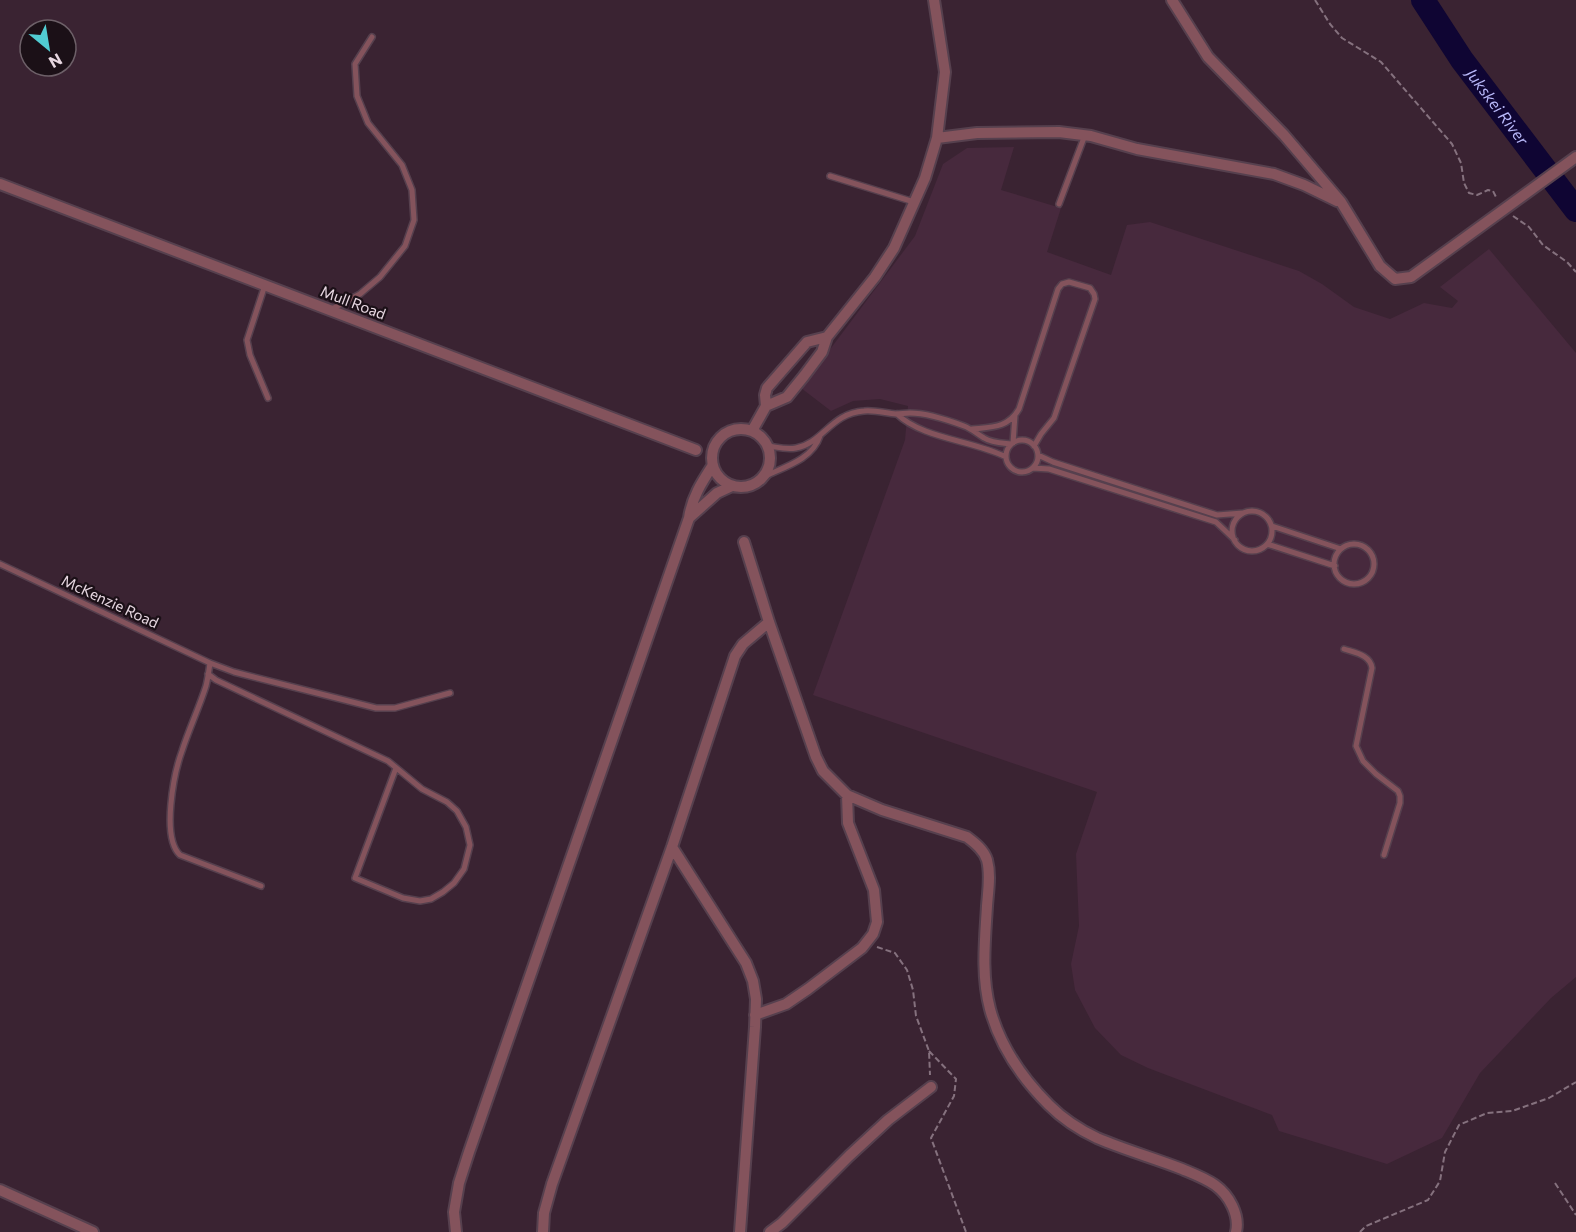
<svg xmlns="http://www.w3.org/2000/svg" width="1576" height="1232" viewBox="0 0 1576 1232" font-family="Commissioner,sans-serif">
	<rect width="100%" height="100%" fill="#3a2332"/>
	<path fill="#47293d" d="M1014,147L1001,190L1061,208L1047,252L1111,275L1127,225L1150,222L1299,271L1322,284L1354,307L1390,319L1424,303L1452,308L1458,301L1440,287L1489,249L1576,353V977L1551,998L1480,1073L1442,1138L1387,1164L1279,1131L1272,1115L1148,1068L1121,1055L1095,1028L1075,990L1071,964L1079,926L1076,854L1097,792L813,695L905,440L908,406L880,399L853,401L831,411L801,388L915,236L943,164L967,148Z"/>
	<g fill="none" stroke-linecap="round" stroke-linejoin="round">
		<path stroke="#0f0533" stroke-width="24" id="s1" d="M1423,0L1462,60L1576,210"/>
		<defs>
			<path id="service" d="M830,176L914,202
				M1059,204L1085,135
				M265,285L247,340L250,355L268,398
				M330,310L360,294L380,277L405,246L414,220L412,190L402,165L368,123L357,96L355,64L372,37
				M897,414C923,439 972,440 1006,457
				M972,429C992,427 1008,428 1019,409L1058,289L1062,284L1069,282L1090,288L1094,294L1095,299L1054,418L1041,434L1034,446
				M1006 456a16 16 0 1 1 32 0a16 16 0 1 1-32 0Z
				M1013,443L1015,415
				M768,446C777,447 786,450 796,448C823,443 831,413 864,411C875,410 885,413 896,414C901,414 905,413 910,413C927,413 948,420 964,426C972,429 977,434 984,438C992,443 1002,443 1011,444
				M1038,455L1053,462L1217,515L1243,513
				M1033,468L1049,469L1216,522L1235,540
				M763,477C784,467 812,460 820,436
				M1232 531a20 20 0 1 1 40 0a20 20 0 1 1-40 0Z
				M1272,526L1341,549
				M1267,544L1335,566
				M1334 564a20 20 0 1 1 40 0a20 20 0 1 1-40 0Z
				M0,564L210,663L234,672L376,708H395L450,693
				M1344,649C1356,653 1370,655 1372,668L1356,746L1363,761L1376,774L1398,791L1400,796V803L1384,855
				M210,663C209,670 208,678 206,686C199,708 189,729 182,751C174,773 161,837 180,855L261,886
				M208,674L216,680L388,761L422,789L447,802L457,811L466,827L470,845L464,869L454,883L443,892L431,899L420,901L403,898L355,878L396,768"/>
			<path id="minor" d="M1172,0L1208,57L1284,135L1341,202L1380,266L1395,279L1411,277L1576,157
				M937,138L977,133L1059,132L1091,136L1137,149L1274,174L1304,185L1337,201
				M0,184L696,450
				M766,406L787,397L804,376L822,352L827,337L875,277L894,248L925,178L937,138L945,72L934,0
				M712 458a29 29 0 1 1 58 0a29 29 0 1 1-58 0Z
				M752,431L766,406L765,395L767,388L807,342L827,337
				M689,518L717,493L732,486
				M744,542L769,622L816,757L823,771L847,795L882,810L967,837C975,843 984,850 987,860C991,875 988,891 987,906C985,940 981,975 990,1009C1000,1046 1022,1078 1049,1105C1062,1118 1080,1130 1097,1138C1125,1150 1154,1158 1182,1169C1194,1174 1205,1178 1215,1185C1229,1195 1240,1215 1236,1232
				M672,847L746,963L753,981L756,999L755,1027L740,1232
				M755,1015L786,1004L808,989L862,948L873,934L877,922L874,890L848,823L847,795
				M0,1190L93,1232
				M456,1232L454,1212L459,1183L469,1152L689,518C692,497 702,482 713,465
				M543,1232L544,1213L552,1184L672,847L735,656L743,644L769,622
				M770,1232L782,1223L849,1156L888,1120L931,1087"/>
		</defs>
		<use href="#service" stroke="#56404e" stroke-width="8"/>
		<use href="#minor" stroke="#56404e" stroke-width="14"/>
		<path stroke="#85717e" stroke-width="2" stroke-dasharray="6 3" stroke-linecap="butt" d="M1315,0L1330,24L1342,38L1381,62L1452,144L1461,163L1464,183L1469,193L1477,195L1488,190L1493,191L1497,199
			M1513,216L1529,227L1543,245L1567,262L1576,272
			M877,947L895,953L907,970L913,990L916,1016L929,1051L930,1075
			M929,1051L956,1079L954,1096L931,1138L966,1232
			M1555,1183L1576,1215
			M1360,1232L1366,1226L1428,1200L1440,1181L1445,1152L1459,1125L1487,1113L1512,1111L1549,1098L1576,1082"/>
		<use href="#service" stroke="#84535c" stroke-width="5"/>
		<use href="#minor" stroke="#84535c" stroke-width="10"/>
	</g>
	<g text-anchor="middle" stroke-width="4.5" stroke-linejoin="round" paint-order="stroke">
		<g font-size="15" fill="#e7d7e1" stroke="#1b1017">
			<text transform="translate(353 303) rotate(21)" y="5">Mull Road</text>
			<text transform="translate(110 602) rotate(25)" y="5">McKenzie Road</text>
		</g>
		<g font-size="16" font-style="italic" fill="#b8b8f9" stroke="#1b1017">
			<text dy="6" stroke="none"><textPath href="#s1" startOffset="130">Jukskei River</textPath></text>
		</g>
	</g>
	<g transform="translate(48 48) rotate(150)"><circle r="28" fill="#1b1017" stroke="#6d6068" stroke-width="1.5"/>
	<path d="M0-4.5L10 22L0 15L-10 22Z" fill="#51ccd2"/>
	<text y="-9" font-size="16" font-weight="bold" text-anchor="middle" fill="#e7d7e1">N</text>
	</g>
</svg>
